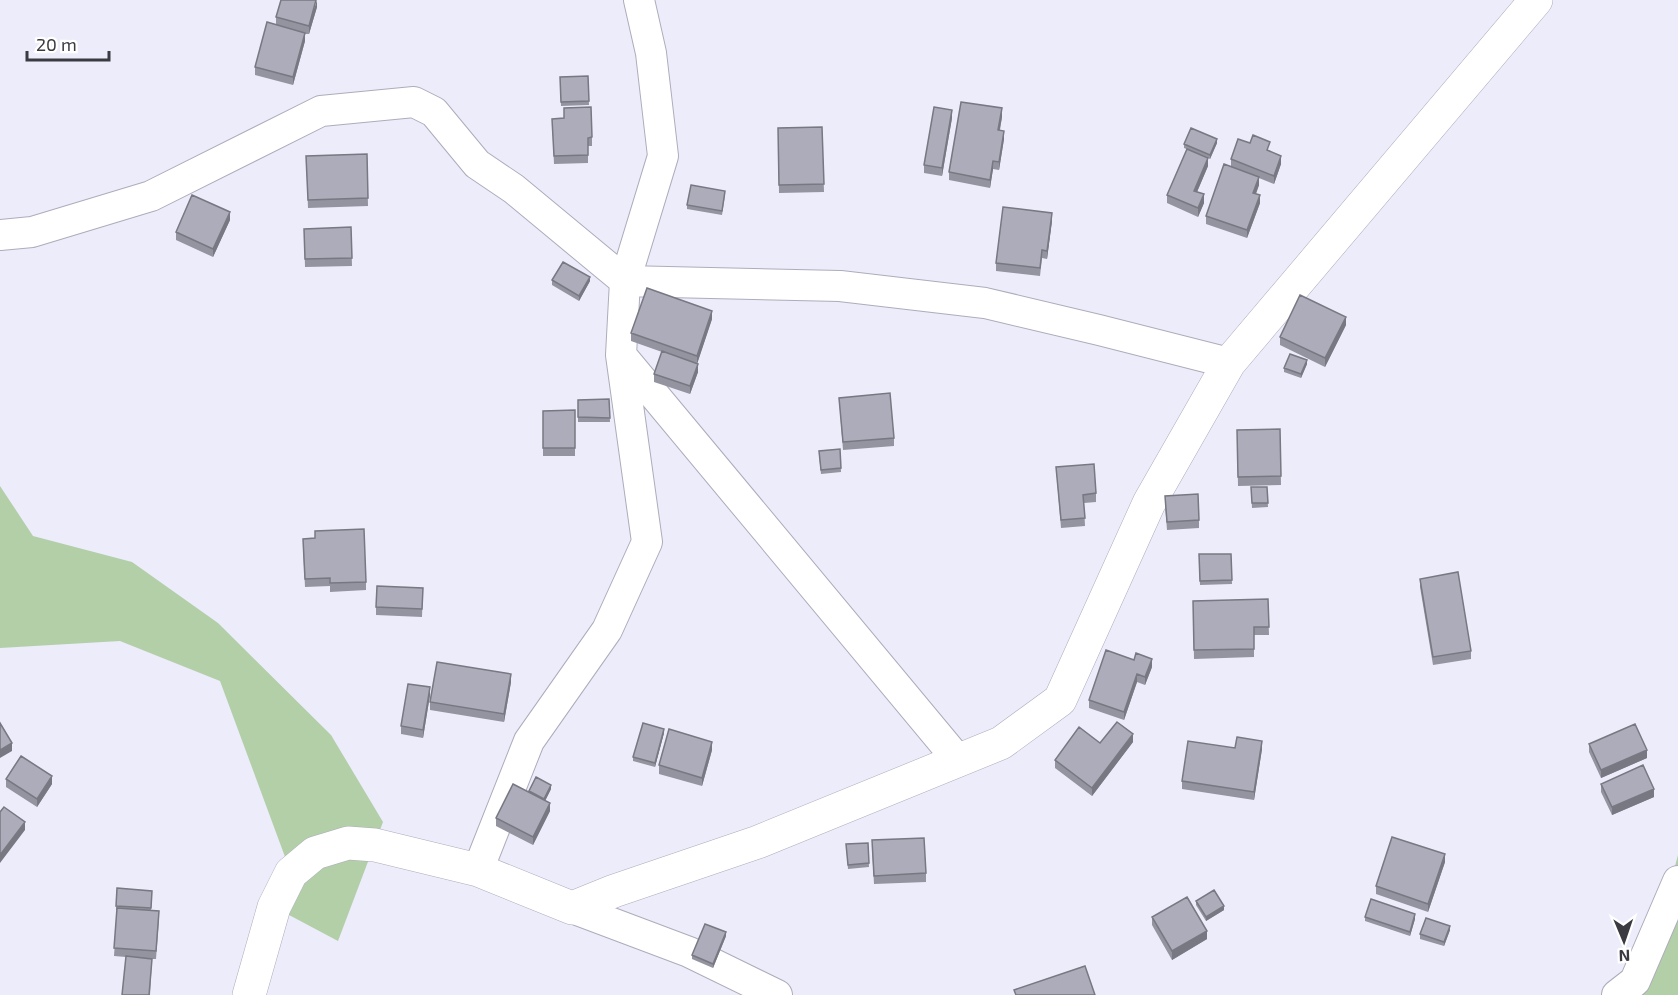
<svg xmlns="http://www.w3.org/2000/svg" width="1678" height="995" viewBox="0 0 1678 995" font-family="'Exo 2',sans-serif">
	<rect width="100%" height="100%" fill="#ececfb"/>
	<path fill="#b2cfa8" d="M0,486L33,536L132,562L218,623L331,735L383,822L338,941L274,907L291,873L220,681L120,641L0,648Z
		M1678,855V995H1636L1653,947Z"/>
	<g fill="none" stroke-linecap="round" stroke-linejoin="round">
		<defs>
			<path id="minor" d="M0,235L32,232L151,196L321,111L414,102L434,112L477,164L514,189L625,281L840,286L985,303L1099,330L1229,363
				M621,355L958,760
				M478,870L529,741L607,630L647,542L621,355L625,281L663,156L651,53L639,0
				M572,908L689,952L777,995
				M1617,995L1635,981L1678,881"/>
			<path id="tertiary" d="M249,995L274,907L291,873L315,853L348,843L375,845L478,870L572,908L614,891L758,842L1001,743L1060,700L1149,503L1229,363L1536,0"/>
		</defs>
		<use href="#minor" stroke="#adacbb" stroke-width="32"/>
		<use href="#tertiary" stroke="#adacbb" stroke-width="34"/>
		<use href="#minor" stroke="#fff" stroke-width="30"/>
		<use href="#tertiary" stroke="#fff" stroke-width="33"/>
	</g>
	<path fill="#9494a0" d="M317,7L309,34H305V41L293,85L255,75V67L276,25V17Z
		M588,76L589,105L561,106L560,77Z
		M1002,117L1000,130L1004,139L999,170L993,169L990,188L949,180V172Z
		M952,118L942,176L924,173V165Z
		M552,119L592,137V146H588V163L554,164Z
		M822,127L824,192L779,193L778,128Z
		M1217,143L1210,159L1208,158V166L1197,192L1204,203L1198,217L1167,203V195L1207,157L1184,148V144Z
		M1270,151L1281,164L1274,184L1259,178V185L1256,194L1260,203L1247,238L1206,224V216L1231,167V159Z
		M367,154L368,206L308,208L306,156Z
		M725,195L722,215L687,209V205Z
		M230,220L213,257L176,240V232Z
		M1052,221L1047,259L1042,258L1040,276L996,271V263Z
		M351,227L352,266L305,267L304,229Z
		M552,280L590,281L579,301L552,285Z
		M712,319L697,364L698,372L690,394L654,382V374L662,352L631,341V333Z
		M1346,325L1325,367L1280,345V337Z
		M1307,364L1301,378L1284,372V368Z
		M839,398L894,438V446L843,450Z
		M609,399L610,422H578V400Z
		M575,410V456H543V411Z
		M1280,429L1281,485L1238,486L1237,430Z
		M840,449L841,472L821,474L819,455Z
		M1056,467L1096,493V502L1084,503L1085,526L1061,528Z
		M1251,487H1267L1268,507L1252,508Z
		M1165,504L1199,520V528L1167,530Z
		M303,547L366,582V590L330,592V586L305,587Z
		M1199,554H1231L1232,584L1200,585Z
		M1420,579L1471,651V659L1433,665L1420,587Z
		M423,588L422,617L376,615V607Z
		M1268,599L1269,635H1254V657L1194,659L1193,601Z
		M1152,667L1145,685L1137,682L1124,720L1089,708V700Z
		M511,682L504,722L430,710V702Z
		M430,695L423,738L401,734V726Z
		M664,733L655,767L633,761V757Z
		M1133,742L1092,796L1055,768V760L1100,743Z
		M1589,744L1647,758L1601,778L1589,752Z
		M1235,748L1262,749L1254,800L1182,789V781Z
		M712,750L702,786L659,774V765Z
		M6,779L52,784L37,807L6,787Z
		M1601,784L1654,797L1612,815L1601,792Z
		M551,789L545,801L550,811L533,845L496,826V818L529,792V791Z
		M868,843L869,867L848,869L846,844Z
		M872,848L926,873V882L874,884Z
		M1445,862L1428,912L1376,894V886Z
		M117,888L152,891L151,910L159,919L156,959H152L150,995H122L126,957L114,956L117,910H116Z
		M1196,901L1224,910L1206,921L1196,905Z
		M1152,917L1207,939L1172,960L1152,925Z
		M1365,917L1415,919L1410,936L1365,921Z
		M1450,930L1444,946L1420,939V934Z
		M726,936L713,968L692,959V955Z"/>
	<path fill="#787882" d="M317,0V7L309,34V26Z
		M305,33V41L293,85V77Z
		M1002,108V117L998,138V130Z
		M952,110V118L942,176V168Z
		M1004,131V139L999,170V162Z
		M1217,139V143L1210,159V155Z
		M1281,156V164L1274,184V176Z
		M1208,158V166L1194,199V191Z
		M993,161V169L990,188V180Z
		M1259,177V185L1253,201V193Z
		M1204,194V203L1198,217V208Z
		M1260,195V203L1247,238V230Z
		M230,212V220L213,257V249Z
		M1052,213V221L1047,259V251Z
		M590,277V281L579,301V296Z
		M712,311V319L697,364V356Z
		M1346,317V325L1325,367V358Z
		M1307,360V364L1301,378V374Z
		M698,364V372L690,394V386Z
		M1152,659V667L1145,685V677Z
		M511,674V682L504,722V714Z
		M1137,674V682L1124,720V712Z
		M430,687V695L423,738V730Z
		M664,729V733L655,767V763Z
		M1133,734V742L1092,796V788Z
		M1262,741V749L1254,800V792Z
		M712,742V750L702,786V778Z
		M12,743V751L0,758V750Z
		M1647,750V758L1601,778V770Z
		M52,776V784L37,807V799Z
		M551,785V789L544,803V799Z
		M1654,789V797L1612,815V807Z
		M550,803V811L533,845V837Z
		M25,822V830L0,863V855Z
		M1445,854V862L1428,912V904Z
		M1224,906V910L1206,921V917Z
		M1415,914V919L1410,936V932Z
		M1450,926V930L1444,946V942Z
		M1207,931V939L1172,960V951Z
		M726,932V936L713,968V964Z"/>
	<path fill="#acacba" stroke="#787882" stroke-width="1.5" d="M281,0H316L309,26L276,17Z
		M267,22L305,33L293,77L255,67Z
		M588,76L589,101L561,102L560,77Z
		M961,102L1002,108L998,130L1004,131L999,162L993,161L990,180L949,172Z
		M591,107L592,137L588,138V155L554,156L552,119L564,118V108Z
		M934,107L952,110L942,168L924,165Z
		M822,127L824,184L779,185L778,128Z
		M1191,128L1217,139L1210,155L1184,144Z
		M1253,135L1270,142L1267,150L1281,156L1274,176L1231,159L1238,139L1250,143Z
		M1187,149L1208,158L1194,191L1204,194L1198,208L1167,195Z
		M367,154L368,198L308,200L306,156Z
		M1224,164L1259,177L1253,193L1260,195L1247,230L1206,216Z
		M691,185L725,191L722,211L687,205Z
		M192,195L230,212L213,249L176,232Z
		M1003,207L1052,213L1047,251L1042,250L1040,268L996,263Z
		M351,227L352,258L305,259L304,229Z
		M563,262L590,277L579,296L552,280Z
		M647,288L712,311L697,356L631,333Z
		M1300,295L1346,317L1325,358L1280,337Z
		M662,351L698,364L690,386L654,374Z
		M1290,354L1307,360L1301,374L1284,368Z
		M890,393L894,438L843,442L839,398Z
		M609,399L610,418L578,417V400Z
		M575,410V448H543V411Z
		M1280,429L1281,476L1238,477L1237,430Z
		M840,449L841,468L821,470L819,451Z
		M1094,464L1096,493L1083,495L1085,518L1061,520L1056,467Z
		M1251,487H1267L1268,503H1252Z
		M1198,494L1199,520L1167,522L1165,496Z
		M364,529L366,582L330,583V578L305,579L303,539L315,538V531Z
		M1199,554H1231L1232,580L1200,581Z
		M1458,572L1471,651L1433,657L1420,579Z
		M377,586L423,588L422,609L376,607Z
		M1268,599L1269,627H1254V649L1194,650L1193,601Z
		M1106,650L1134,660L1136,653L1152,659L1145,677L1137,674L1124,712L1089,700Z
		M437,662L511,674L504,714L430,702Z
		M408,684L430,687L423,730L401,726Z
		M1117,722L1133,734L1092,788L1055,760L1079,727L1100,743Z
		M0,723L12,743L0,750Z
		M643,723L664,729L655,763L633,757Z
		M1635,724L1647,750L1601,770L1589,744Z
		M669,729L712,742L702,778L659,765Z
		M1237,737L1262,741L1254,792L1182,781L1188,741L1235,748Z
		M21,756L52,776L37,799L6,779Z
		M1643,765L1654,789L1612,807L1601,784Z
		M536,777L551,785L544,799L529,791Z
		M513,784L550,803L533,837L496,818Z
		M4,807L25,822L0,855V812Z
		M1392,837L1445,854L1428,904L1376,886Z
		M924,838L926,873L874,876L872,840Z
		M868,843L869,863L848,865L846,844Z
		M117,888L152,891L151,908L116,906Z
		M1214,890L1224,906L1206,917L1196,901Z
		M1187,897L1207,931L1172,951L1152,917Z
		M1371,899L1415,914L1410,932L1365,917Z
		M117,908L159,911L156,951L114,948Z
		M1426,918L1450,926L1444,942L1420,934Z
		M705,924L726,932L713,964L692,955Z
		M126,956L152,959L149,995H122Z
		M1085,966L1095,995H1016L1014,990Z"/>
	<g transform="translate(1624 941) rotate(178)" stroke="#ffffff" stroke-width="4.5" paint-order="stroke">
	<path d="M0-4.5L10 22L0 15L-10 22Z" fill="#3b3a40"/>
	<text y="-9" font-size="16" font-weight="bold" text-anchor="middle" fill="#3b3a40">N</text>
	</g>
	<path d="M27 51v9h82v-9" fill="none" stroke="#3b3a40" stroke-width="3"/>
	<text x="36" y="51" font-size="18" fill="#3b3a40" stroke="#ffffff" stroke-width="4.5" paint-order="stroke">20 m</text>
</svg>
